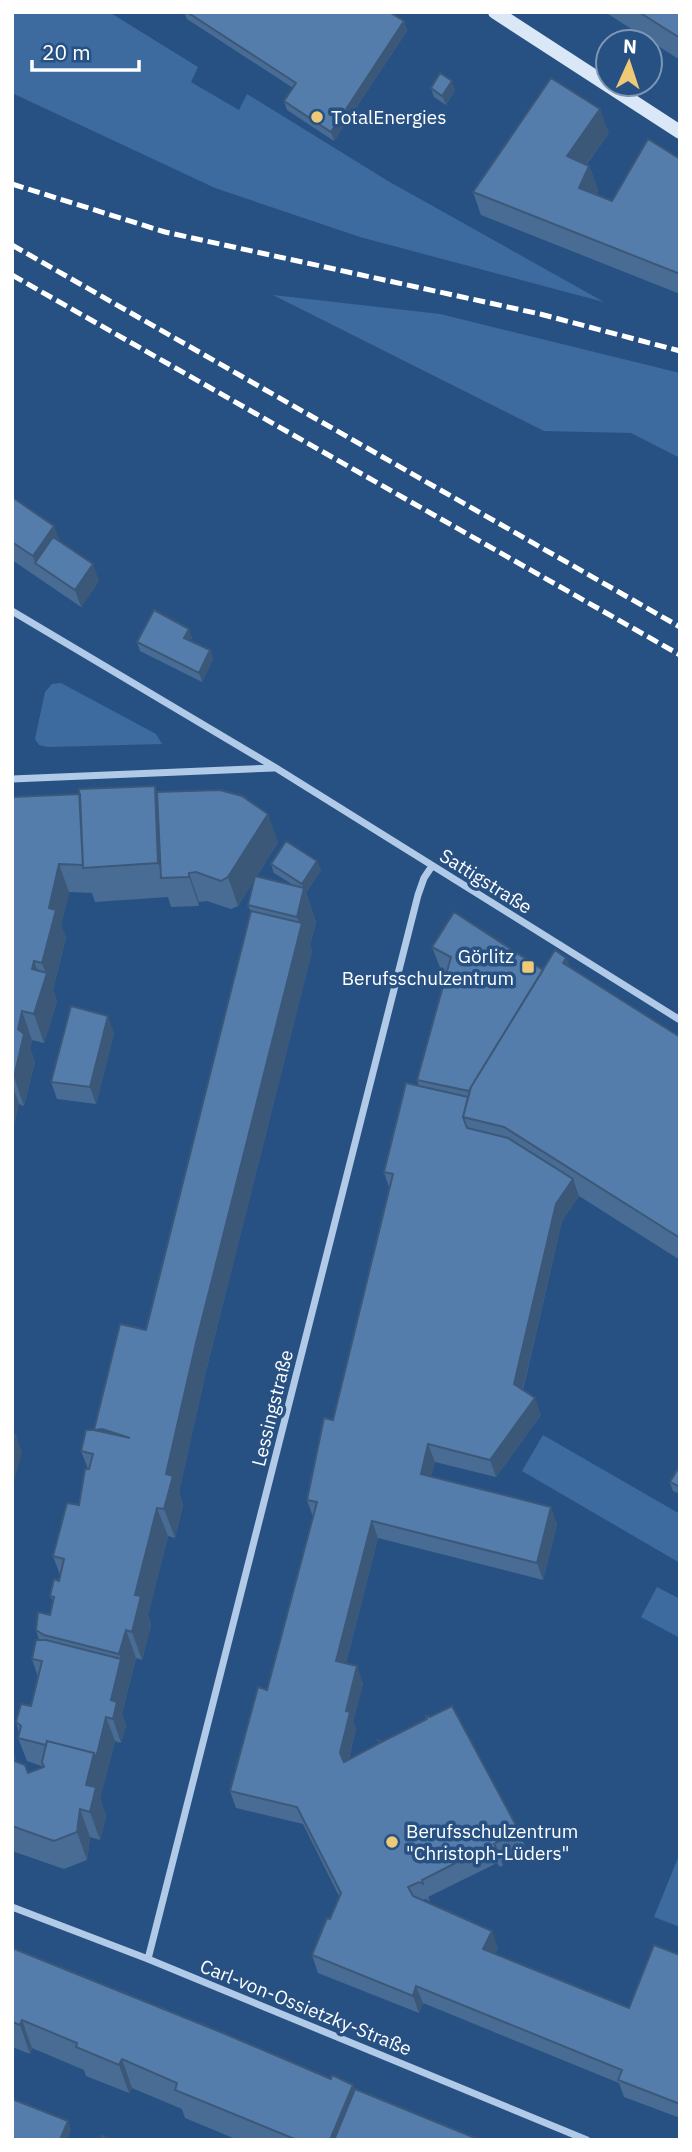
<svg xmlns="http://www.w3.org/2000/svg" width="692" height="2152" viewBox="0 0 692 2152" font-family="'IBM Plex Sans',sans-serif">
	<rect width="100%" height="100%" fill="#285183"/>
	<path fill="#3d6b9f" d="M12,12H109L198,67L191,82L239,110L247,94L388,181L604,302L360,237L215,188L12,93Z
		M273,295L440,314L680,373V458L631,433L544,431Z
		M61,683L156,734L162,744L48,747L39,745L35,739L45,692L52,684Z
		M543,1435L680,1514V1563L522,1471Z
		M657,1587L680,1599V1638L641,1617Z
		M680,1853V1927L654,1917Z"/>
	<g fill="none" stroke-linecap="round" stroke-linejoin="round">
		<path stroke="#b1cae7" stroke-width="7" d="M12,611L276,768L680,1020
			M12,779L274,768
			M12,1907L148,1959L587,2140
			M148,1959L418,895L424,878L432,866"/>
		<path stroke="#dae7f6" stroke-width="14" d="M495,12L680,132"/>
		<path stroke="#fff" stroke-width="5" stroke-dasharray="12 5" stroke-linecap="butt" d="M12,184L165,232L540,314L680,351
			M12,245L680,627
			M12,275L680,655"/>
	</g>
	<path fill="#496c94" fill-rule="evenodd" d="M184,12H389L404,21L407,31L334,141L287,110L284,101L293,88L187,19Z
		M605,12H680V60Z
		M431,88L455,90L446,105L434,97Z
		M609,133L586,165L589,166L598,190L596,195L612,201L680,159V294L481,215L473,192Z
		M12,497L60,542L99,581L81,607L12,560Z
		M192,638L190,641L210,650L213,659L202,682L140,651L137,642Z
		M155,786L157,792L278,842L257,876L295,886L274,873L271,864L321,870L306,893L316,922L310,946L312,951L206,1371L179,1492L183,1505L175,1538L168,1536L148,1615L151,1625L142,1660L136,1658L122,1714L126,1725L121,1743L115,1741L100,1798L106,1816L100,1840L90,1837L87,1860L64,1869L12,1851V1749L17,1762L28,1773L44,1767L27,1761L18,1738L19,1733L16,1722L31,1706L38,1677L32,1659L39,1640L36,1630L50,1615L53,1602L50,1596L59,1581L60,1575L53,1556L79,1505L88,1469L81,1451L94,1430L146,1330L251,913L248,905L253,882L238,906L231,909L207,901L199,902V906L171,907L168,897L95,902L92,893L69,892L61,926L66,938L53,990L57,1001L44,1043L32,1040L30,1049L35,1062L24,1106L19,1104L12,1133V797L80,794ZM102,1429L111,1432V1434L94,1430Z
		M432,947L543,970L566,958L570,968L680,1037V1260L579,1196L562,1221L523,1390L541,1415L496,1477L435,1462L431,1476L557,1524L543,1580L378,1538L346,1663L363,1683L353,1722L356,1729L349,1759L519,1831L526,1849L501,1861L503,1865L500,1867L497,1863L428,1897L430,1901L425,1899L423,1900L498,1948L495,1954L629,2008L680,1955V2118L624,2097L619,2083L423,2003L419,2013L318,1973L312,1955L330,1919L339,1896L303,1824L236,1808L230,1791L267,1690L313,1517L307,1500L333,1420L389,1187L384,1172L419,1086L417,1080L446,973L441,970Z
		M114,1033L96,1104L57,1099L51,1082Z
		M680,1465V1494L673,1491L670,1482Z
		M12,1948L355,2089L480,2140H238L185,2118L182,2109L132,2088L129,2093L86,2076L84,2070L32,2048L30,2054L12,2047Z"/>
	<path fill="#3c5878" d="M404,21L407,31L334,141L331,132Z
		M452,81L455,90L446,105L442,96Z
		M600,109L609,133L575,179L567,156Z
		M589,166L598,190L588,211L579,188Z
		M54,526L63,549L35,563L33,556Z
		M93,564L99,581L81,607L75,590Z
		M189,629L192,638L187,647L184,638Z
		M210,650L213,659L202,682L199,673Z
		M155,786L168,820L164,878L158,863Z
		M268,814L278,842L238,906L228,877Z
		M317,861L321,870L306,893L316,922L310,946L312,951L206,1371L179,1492L183,1505L175,1538L164,1509L166,1474L196,1343L301,927L297,917L304,889L302,884Z
		M59,864L69,892L61,926L66,938L53,990L57,1001L44,1043L34,1014L32,969L34,961L43,985L46,974L42,963L49,908Z
		M189,873L199,902V906L189,877Z
		M566,958L577,987L563,963Z
		M22,1011L32,1040L30,1049L35,1062L24,1106L14,1077L18,1029Z
		M108,1016L114,1033L96,1104L90,1087Z
		M12,1085L19,1104L12,1133Z
		M573,1179L579,1196L562,1221L520,1401L514,1384L556,1204Z
		M535,1398L541,1415L496,1477L490,1460Z
		M16,1435L22,1452L12,1489V1448Z
		M428,1444L435,1462L427,1491L421,1474Z
		M551,1507L557,1524L543,1580L537,1563Z
		M157,1508L168,1536L148,1615L151,1625L142,1660L132,1632L135,1595Z
		M372,1521L378,1538L342,1678L336,1661Z
		M126,1630L136,1658L122,1714L126,1725L121,1743L113,1719L111,1700L121,1659L119,1654Z
		M357,1666L363,1683L353,1722L356,1729L346,1770L340,1753L346,1711Z
		M106,1717L115,1741L100,1798L106,1816L100,1840L90,1812L86,1785L94,1753Z
		M12,1749L22,1775L12,1764Z
		M80,1809L90,1837L87,1860L77,1832Z
		M492,1931L498,1948L490,1967L483,1949Z
		M416,1986L423,2003L419,2013L413,1996Z
		M22,2020L32,2048L30,2054L20,2025Z
		M122,2059L132,2088L129,2093L119,2065Z
		M353,2085L364,2113L352,2140H330Z
		M68,2121L71,2130L67,2140H60Z"/>
	<path fill="#557dac" stroke="#3c5878" stroke-width="2" fill-rule="evenodd" d="M187,12H389L404,21L331,132L284,101L296,83Z
		M639,12H680V38Z
		M440,73L452,81L442,96L431,88Z
		M551,78L600,109L567,156L589,166L579,188L612,201L648,139L680,159V274L473,192Z
		M12,497L54,526L33,556L12,542Z
		M53,537L93,564L75,590L35,563Z
		M154,610L189,629L184,638L210,650L199,673L137,642Z
		M155,786L158,863L83,868L79,789Z
		M220,790L242,796L268,814L228,877L221,881L196,872L189,873V877L161,878L157,792Z
		M80,794L83,865L59,864L49,908L56,910L42,963L34,961L32,969L47,973L34,1014L22,1011L18,1029L24,1034L14,1077H12V797Z
		M286,841L317,861L302,884L271,864Z
		M255,876L304,888L297,917L248,905Z
		M251,911L302,923L196,1343L166,1474L173,1476L164,1509L157,1508L135,1595L141,1596L132,1632L126,1630L119,1654L44,1635L36,1630L38,1612L50,1615L54,1597L50,1596L54,1579L59,1581L64,1559L53,1556L67,1503L79,1505L85,1469H89L93,1454L81,1451L86,1430H94L120,1324L146,1330ZM102,1429L130,1438L94,1430Z
		M454,912L543,970L471,1087L469,1091L417,1080L451,957L432,947Z
		M555,950L566,958L563,963L680,1037V1238L504,1127L463,1117L471,1087Z
		M71,1006L108,1016L90,1087L51,1082Z
		M406,1083L468,1097L463,1117L467,1128L508,1138L573,1179L556,1204L514,1384L535,1398L490,1460L428,1444L421,1474L551,1507L537,1563L372,1521L336,1661L357,1666L346,1711L350,1712L340,1753L344,1762L380,1743L378,1740L382,1742L427,1719L426,1716L430,1717L452,1706L519,1831L494,1844L496,1848L493,1850L491,1845L422,1880L423,1884L419,1882L408,1887L413,1896L492,1931L483,1949L629,2008L654,1945L680,1955V2104L618,2080L622,2070L416,1986L413,1996L312,1955L327,1918L330,1919L341,1893L297,1807L230,1791L258,1687L267,1690L317,1502L307,1500L324,1418L333,1420L393,1174L384,1172Z
		M12,1435H16L12,1448Z
		M680,1465V1487L670,1482Z
		M36,1640H46L121,1659L111,1700L117,1702L113,1719L106,1717L96,1758L94,1753L47,1741L46,1745L18,1738L21,1726L16,1722L21,1704L31,1706L42,1661L32,1659Z
		M47,1741L94,1753L86,1785L96,1787L90,1812L80,1809L77,1832L54,1841L12,1826V1760L25,1765L28,1773L44,1767L42,1762Z
		M12,1948L223,2033L331,2079L332,2075L353,2085L330,2140H297L175,2090L177,2083L122,2059L119,2065L76,2047L77,2043L22,2020L20,2025L12,2022Z
		M355,2089L480,2140H334Z
		M12,2099L68,2121L60,2140H12Z
		M102,2136L112,2140H101Z"/>
	<g fill="#eeca77" stroke="#285183" stroke-width="2.5">
		<circle cx="317" cy="117" r="7"/>
		<rect x="521" y="960" width="14" height="14" rx="3.5"/>
		<circle cx="392" cy="1842" r="7"/>
	</g>
	<g text-anchor="middle" stroke-width="7" stroke-linejoin="round" paint-order="stroke">
		<g font-size="19" fill="#fff" stroke="#285183" text-anchor="start">
			<text x="331" y="124">TotalEnergies</text>
			<text x="514" y="963" text-anchor="end">Görlitz<tspan x="514" dy="22">Berufsschulzentrum</tspan></text>
			<text x="406" y="1838">Berufsschulzentrum<tspan x="406" dy="22">"Christoph-Lüders"</tspan></text>
		</g>
		<g font-size="19" fill="#fff" stroke="#285183">
			<text transform="translate(486 881) rotate(32)" y="7">Sattigstraße</text>
			<text transform="translate(272 1408) rotate(-76)" y="7">Lessingstraße</text>
			<text transform="translate(306 2007) rotate(22)" y="7">Carl-von-Ossietzky-Straße</text>
		</g>
	</g>
	<rect width="692" height="2152" fill="none" stroke="#ffffff" stroke-width="28"/>
	<g transform="translate(629 63) rotate(3)"><circle r="33" fill="#285183" stroke="#7e97b5" stroke-width="2"/>
	<path d="M0-5L12 26L0 18L-12 26Z" fill="#eeca77"/>
	<text y="-10" font-size="19" font-weight="bold" text-anchor="middle" fill="#ffffff">N</text>
	</g>
	<path d="M32 60v10h107v-10" fill="none" stroke="#ffffff" stroke-width="3.5"/>
	<text x="42" y="60" font-size="21" fill="#ffffff" stroke="#285183" stroke-width="5" paint-order="stroke">20 m</text>
</svg>
